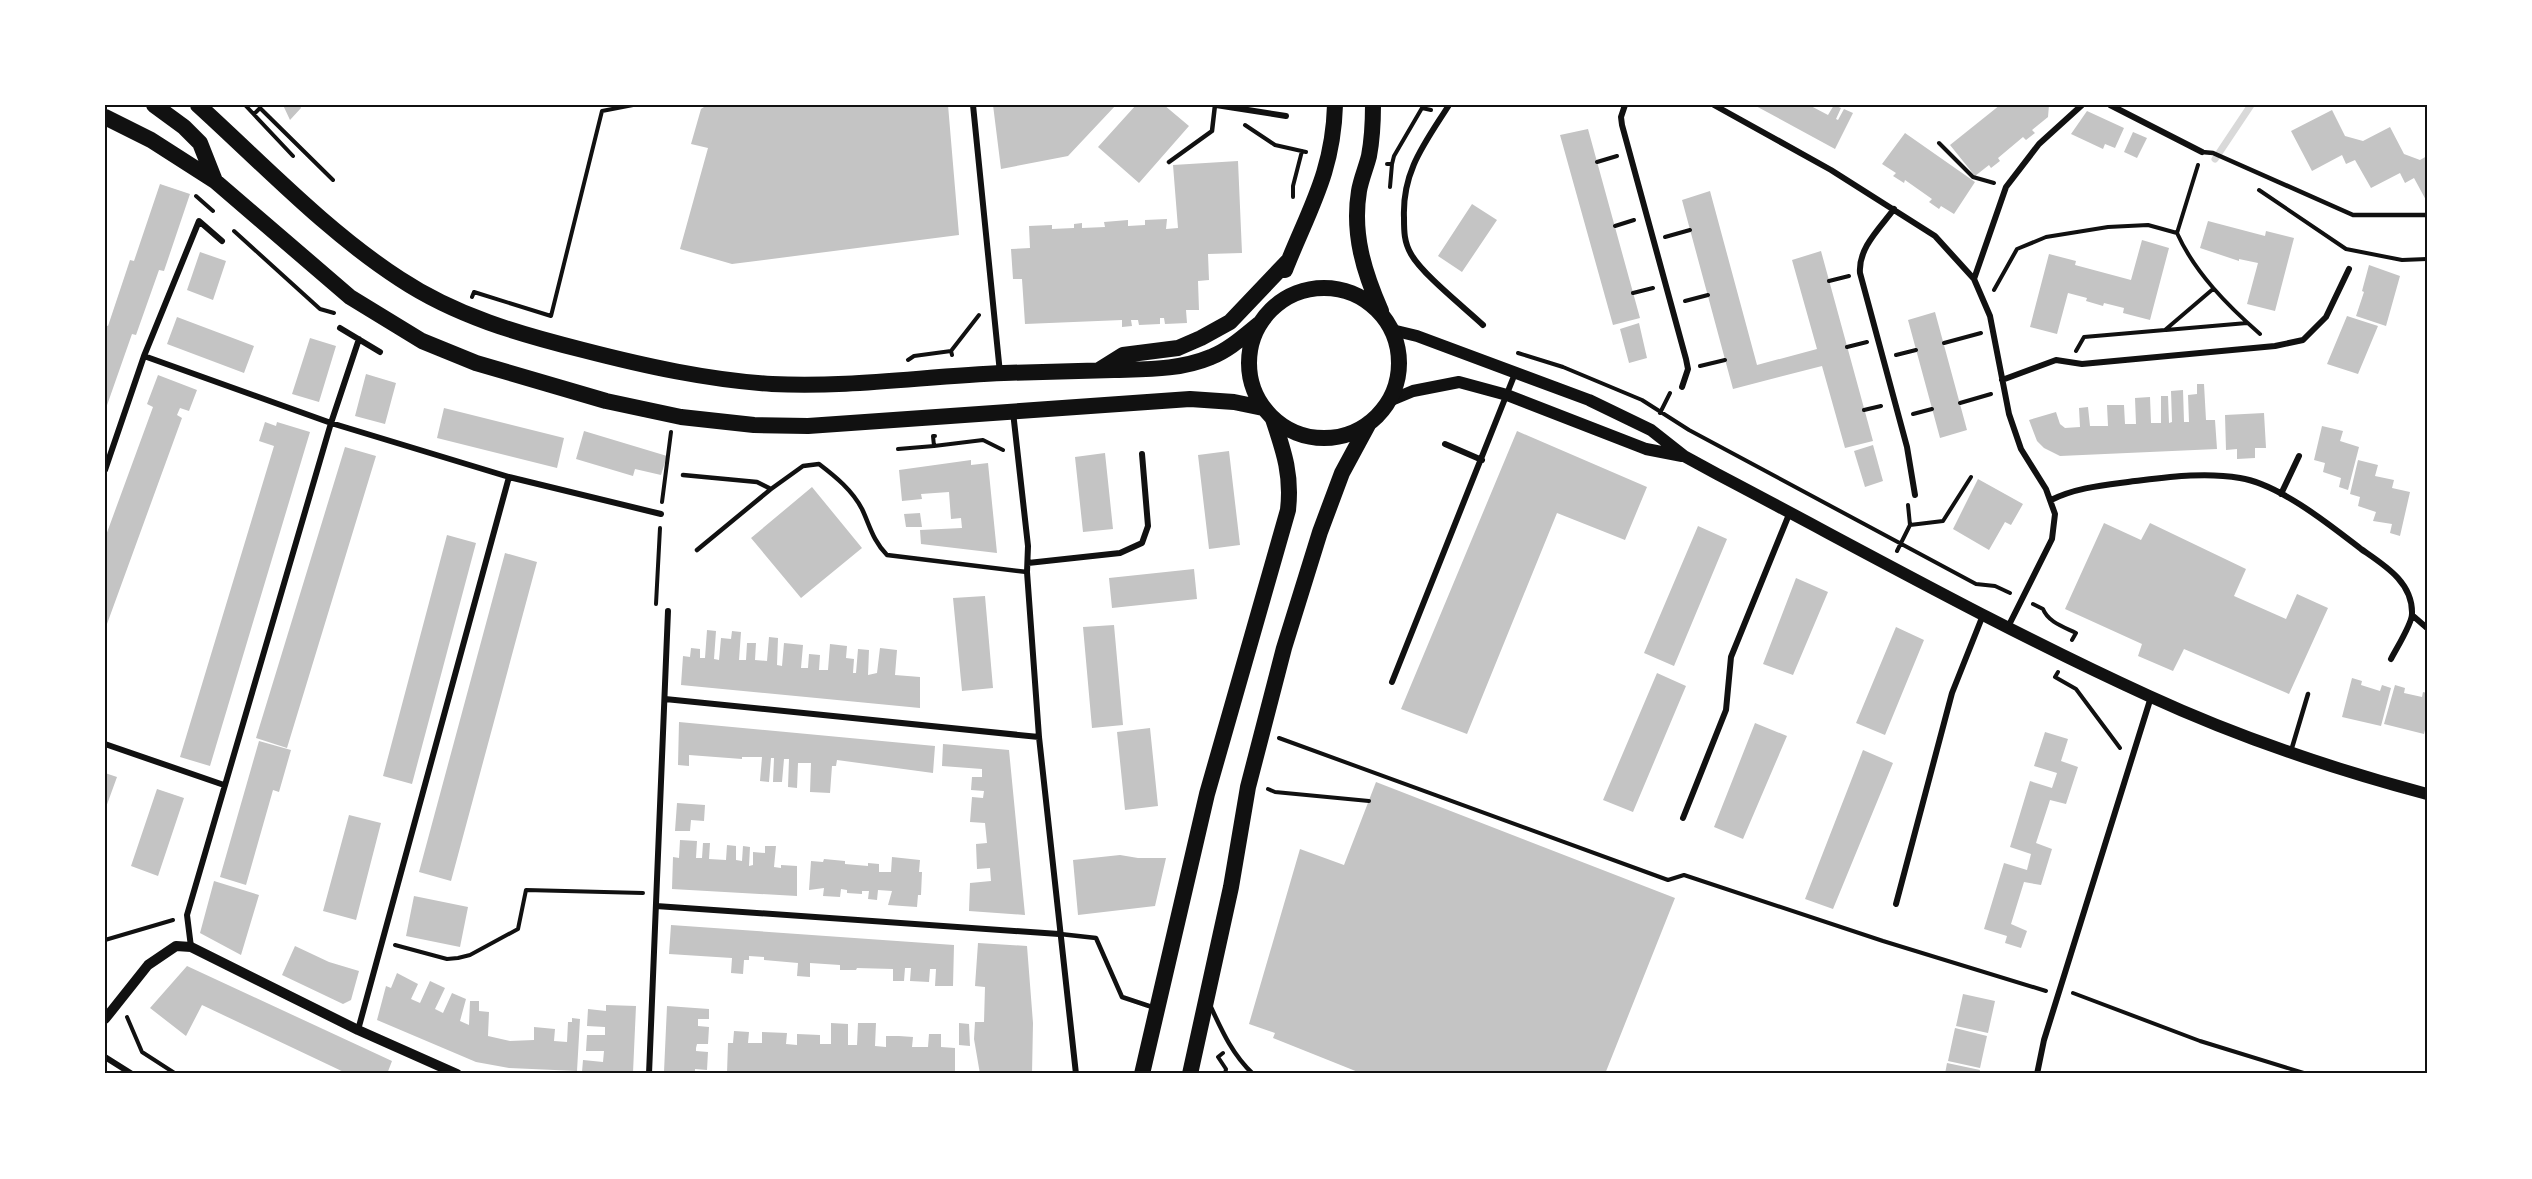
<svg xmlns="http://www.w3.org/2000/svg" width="2532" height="1179" viewBox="0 0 2532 1179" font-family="'Varela Round',sans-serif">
	<rect width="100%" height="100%" fill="#fff"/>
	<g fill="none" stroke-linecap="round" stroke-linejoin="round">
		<path stroke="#d9d9d9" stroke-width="7" d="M2215,159L2251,105"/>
	</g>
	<path fill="#c4c4c4" d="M283,105H300L301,108L290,120Z
		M707,105H948L959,235L732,264L680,249L708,148L691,144L701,109Z
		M993,105H1116L1068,156L1001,169Z
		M1136,105H1164L1189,126L1139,183L1098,147Z
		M1754,105H1809L1828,115L1834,105L1841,108L1836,119L1838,120L1844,109L1853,113L1835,149Z
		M2000,105H2049L2048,117L2032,130L2035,133L2026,140L2023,137L1998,158L2000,161L1991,168L1989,165L1975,176L1950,145Z
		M2332,110L2345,136L2363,141L2390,127L2404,154L2420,160L2427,156V202L2414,178L2405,183L2400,173L2371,188L2355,160L2346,164L2342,155L2312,171L2291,131Z
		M2087,111L2124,128L2115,148L2105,144L2103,149L2071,134Z
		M1588,129L1640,318L1613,325L1560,135Z
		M2133,132L2147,138L2137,158L2124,152Z
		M1905,133L1975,182L1954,214L1941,206L1939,209L1929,202L1932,199L1905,180L1904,183L1893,176L1896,173L1882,164Z
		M1238,161L1242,253L1208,254L1209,280L1198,281L1199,310H1186L1187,323L1165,324L1164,318H1160V324L1139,325L1138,320H1131L1132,326L1122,327V320L1025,324L1022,279H1013L1011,249L1030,248L1029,226L1052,225V229L1074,228V224L1082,223V228L1105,227L1104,222L1128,220V226L1145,225V220L1167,219L1166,229L1178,228L1173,165Z
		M160,184L190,194L164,271L159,270L136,335L132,334L105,411V325L108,326L130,260L134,261Z
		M1710,191L1757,365L1817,349L1792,260L1821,251L1873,441L1845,448L1822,366L1733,389L1682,200Z
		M1472,204L1497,220L1462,272L1438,256Z
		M2208,221L2265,236L2266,231L2294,238L2275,311L2247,304L2258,263L2239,259V261L2200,248Z
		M2142,240L2169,248L2150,320L2123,313L2124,308L2104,303L2103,306L2086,301L2087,298L2068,293L2057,334L2030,327L2049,254L2076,261L2075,265L2131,280Z
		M200,252L226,261L213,300L187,290Z
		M2369,265L2400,276L2386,326L2356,316L2364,292L2362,291Z
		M1935,312L1967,430L1940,438L1908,320Z
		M2347,316L2378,326L2358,374L2327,364Z
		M177,317L254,346L244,373L167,344Z
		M1639,323L1647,358L1629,363L1620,329Z
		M310,338L336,346L319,402L292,394Z
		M366,374L396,383L385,424L355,416Z
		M158,375L197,390L189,411L180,408L177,415L182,418L107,624L105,623V538L153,407L147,404Z
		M2197,384H2204L2206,420H2215L2217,449L2060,456L2044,448L2037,441L2029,420L2056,412L2060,424L2065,428L2080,427L2079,408L2088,407L2090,426H2108L2107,405H2124L2125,424H2136L2135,398L2150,397L2151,423H2161V396H2168L2169,423L2172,422L2171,391L2183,390L2184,422H2189L2188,395L2197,394Z
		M444,408L564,438L557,468L437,438Z
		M2264,413L2266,448H2255V458L2237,459V449L2226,450L2225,415Z
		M265,422L276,426L277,422L310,432L210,766L180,757L274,446L259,441Z
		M2322,426L2343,431L2340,441L2359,447L2348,490L2339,487L2341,478L2323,472L2325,463L2314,460Z
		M584,431L667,456L661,475L635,469L633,476L576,459Z
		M1517,431L1647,487L1625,540L1557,513L1467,734L1401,709Z
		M1873,445L1883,481L1865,487L1854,451Z
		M345,447L376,456L287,748L256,738Z
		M1229,451L1240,545L1209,549L1198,455Z
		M1105,453L1113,529L1083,532L1075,457Z
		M971,460V465L988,463L997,553L921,544L920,530L962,528L961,518L951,519L949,492L921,494L922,499L902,501L899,470Z
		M2358,460L2378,465L2375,476L2394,480L2392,488L2410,492L2400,536L2390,533L2392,524L2373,521L2376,512L2358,506L2360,497L2350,494Z
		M1978,479L2023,504L2011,525L2005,522L1989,550L1953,529Z
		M812,487L862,548L801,598L751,538Z
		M920,513L922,527H906L904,514Z
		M2104,523L2141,540L2150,523L2246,569L2234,596L2286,619L2297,594L2328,608L2289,694L2184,649L2173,671L2138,656L2142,644L2065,609Z
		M1698,526L1727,539L1674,666L1644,653Z
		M447,535L476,543L412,784L383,776Z
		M505,553L537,562L451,881L419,872Z
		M1194,569L1197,599L1112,608L1109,578Z
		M1796,578L1828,592L1793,675L1763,664Z
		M985,596L993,688L962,691L953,598Z
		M1114,625L1123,725L1092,728L1083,627Z
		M1896,627L1924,640L1885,735L1856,723Z
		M707,630L716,631L714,659L719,660L721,638L731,639L732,631L741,632L739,660H746L747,643H756L755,660L767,661L769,637L778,638L777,665L782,666L784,643L803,645L801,668H808L809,654L820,655L819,670H828L830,644L847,646L846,658L854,659L853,673H856L858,649L869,650L868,675L877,673L880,648L897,650L895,675L920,677V708L681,685L683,656L690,657L691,648L700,649V658H705Z
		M1657,673L1686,686L1633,812L1603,800Z
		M2352,678L2362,681L2361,685L2380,691L2382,685L2391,688L2381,726L2342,717Z
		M2395,685L2405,688L2404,693L2422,697L2423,692L2427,693V731L2425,730L2424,734L2384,724Z
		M679,722L935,746L933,773L837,760L836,766H832L830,793L810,792L811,763H798L797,788L788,787L789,759H784L782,782H773L774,758H771L769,782L760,781L762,757H742V759L689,755V766L678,765Z
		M1755,723L1787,736L1743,839L1714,827Z
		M1150,728L1158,806L1125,810L1117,732Z
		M2045,732L2068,739L2061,761L2078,767L2066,804L2050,800L2036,843L2052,849L2041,885L2024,882L2011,924L2027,931L2021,948L2005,943L2007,936L1984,929L2004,863L2027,870L2031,854L2010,847L2030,781L2052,788L2057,773L2034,766Z
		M259,741L291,750L279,792L273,790L246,885L220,877Z
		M943,744L1009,750L1025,915L969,911L970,883L991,881L990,868L977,869L976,844L987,843L985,823L970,822L972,797L983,798L984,791L971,790L972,777H982V769L942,766Z
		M1863,750L1893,763L1833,909L1805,899Z
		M105,773L117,777L105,810Z
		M1376,782L1675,898L1605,1074H1363L1273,1038L1275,1033L1249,1024L1300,849L1344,865Z
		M157,789L184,798L158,876L131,866Z
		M677,803L705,805L704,821L691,820L690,831H675Z
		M349,815L381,823L356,920L323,911Z
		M680,840L697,841L696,858H702L703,843H710L709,859L726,860L727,845L736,846V860L742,861L743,846L750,847L749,866L753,865V852L765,853V846H776L774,867L781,868V865L797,866V896L672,889L673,857L679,858Z
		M1120,855L1138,858H1166L1155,906L1078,915L1073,860Z
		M892,857L920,860L919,872H922L921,895H918L917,907L888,905L892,891L878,890L877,900L868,899L869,891H862V894L847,893V890L841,889L840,897L823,896L824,888L809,890L811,861L823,862L824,859L845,861V864L868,866V863L879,864V872H891Z
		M214,881L259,895L241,955L200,933Z
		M414,896L468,907L460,947L406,936Z
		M671,925L954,945L953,986H935L936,969H930L929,982L910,981L911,968H905L904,981H893V969L857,968L856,970H840V965L810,963V977L797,976L798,963L764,960V957L749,956V960H744L743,974L731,973L732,958L669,954Z
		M978,943L1027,946L1033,1023L1032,1074H980L974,1039L975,1022H984L985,987L975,986Z
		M295,946L329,962L359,971L351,1000L343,1004L282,975Z
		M187,966L392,1061L387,1074H348L202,1005L186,1036L150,1008Z
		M397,973L418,984L411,999L420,1003L430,981L445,988L435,1009L443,1013L452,993L466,999L460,1021L469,1025L470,1001H479V1011L489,1012L488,1036L510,1041L534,1040V1027L555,1029L554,1041L567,1042L568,1022H572V1018L580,1019L577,1071L509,1068L476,1062L377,1020L386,986L391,988Z
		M1963,994L1995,1001L1988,1033L1956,1026Z
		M606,1005L636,1006L633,1073L582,1072L583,1060L603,1062L604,1051H586L587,1035H605V1027L587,1026L588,1009L606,1011Z
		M667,1006L709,1009V1019H698V1026L709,1027L708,1044H697L696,1048V1051L708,1052L707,1070L695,1069V1073L664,1072Z
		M831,1023L848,1024V1045H857L858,1023H876L875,1046L886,1047V1036H899L913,1037L912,1047H928L929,1034H941V1047L955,1048V1074L727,1073L728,1043H733L734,1031L749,1032L748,1043H762V1032L787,1033L786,1044L797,1045V1034L820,1035V1044H831Z
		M959,1023L969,1024L970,1046L959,1045Z
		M1955,1028L1987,1036L1980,1068L1948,1061Z
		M1947,1063L1980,1070L1979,1074H1945Z"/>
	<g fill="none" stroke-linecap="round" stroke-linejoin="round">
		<path stroke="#111" stroke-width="4" d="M245,105L293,156
			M254,114L260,108L333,180
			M1245,125L1275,145L1306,152
			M1939,143L1973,177L1994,183
			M1597,162L1617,156
			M1387,164H1392L1394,156L1422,108L1431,110
			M1390,187L1392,164
			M2259,190L2346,249L2402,260L2427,259
			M196,196L213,211
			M1293,197V186L1302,151
			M1615,226L1634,220
			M234,231L320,309L334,313
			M2177,233L2198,165
			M1665,237L1690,230
			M1829,281L1849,276
			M1994,290L2017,249L2046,237L2108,227L2148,225L2177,233C2195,273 2228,306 2260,334
			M1633,293L1653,288
			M472,297L474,292L551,316L602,111L633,105
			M1685,301L1708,295
			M2166,330L2247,323
			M1944,343L1981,333
			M1847,347L1867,342
			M2076,351L2084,337L2165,330L2213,289
			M1518,353L1563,367L1642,400L1689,430L1976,584L1995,586L2010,593
			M952,355L951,351L979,315
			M1896,355L1916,350
			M908,360L914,356L951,351
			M1700,366L1725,360
			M1960,403L1991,394
			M1864,410L1881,406
			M1660,413L1670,393
			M1913,414L1932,409
			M935,436H933L934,446L983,440L1003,450
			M898,449L934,446
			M662,502L671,432
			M1910,525L1943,521L1971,477
			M1897,551L1910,525L1908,505
			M656,604L660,528
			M2033,604L2043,609C2048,622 2064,627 2076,633L2072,640
			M2058,672L2055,677L2076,689L2120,748
			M1279,738L1668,880L1684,875L1883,941L2046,991
			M1268,789L1275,792L1369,801
			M105,940L173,920
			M395,945L447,959L458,958L470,955L518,929L526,890L643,893
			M2073,993L2200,1041L2307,1074
			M127,1017L142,1052L176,1074
			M1223,1053L1218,1057L1226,1069L1225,1074"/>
		<path stroke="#111" stroke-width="4.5" d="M2202,152L2213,153L2353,215H2427
			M1169,162L1212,131L1215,105
			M683,475L757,482L771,489
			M697,550L771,489L803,466L819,464C836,477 852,490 862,509C870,526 873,541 887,555L1027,572
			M2291,751L2308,694
			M1060,934L1096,938L1122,997L1155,1008
			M1210,1005C1222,1031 1232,1054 1253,1074"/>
		<path stroke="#111" stroke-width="6" d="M973,105L1000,373
			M1216,105L1286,116
			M1449,105C1425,143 1402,171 1404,218C1404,231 1404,242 1411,254C1422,274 1465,308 1483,325
			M1625,105L1621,117L1622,125L1686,359L1688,369L1682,387
			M1714,105L1831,170L1935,236L1974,279L1990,316L2009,414L2021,449L2046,489L2055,514L2052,539L2008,627
			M2110,105L2202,152
			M1894,209C1880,228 1858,248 1860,273L1907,447L1915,495
			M1974,279L2006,187L2039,144L2082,105
			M340,328L380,352
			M144,356L331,423L509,477L661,514
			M2002,380L2056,360L2082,364L2275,346L2303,340L2326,317L2349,269
			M1013,412L1028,546L1027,572L1039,737L1076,1074
			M1445,444L1482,460
			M105,470L144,356L199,221L222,241
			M2281,494L2299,456
			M2051,500C2077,487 2106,485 2135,481C2169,477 2205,472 2240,478C2279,484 2330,525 2361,549C2384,565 2413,582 2412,614C2412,624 2396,649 2391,659
			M1028,563L1120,553L1142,543L1148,526L1142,454
			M2412,615L2427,628
			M1392,682L1516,371
			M665,699L1039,737
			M105,744L224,785
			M1683,818L1726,710L1731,657L1790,512
			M1896,904L1952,693L1983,615
			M656,906L1059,934
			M191,947L187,915L331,423L359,339
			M358,1030L509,477
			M105,1057L132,1074
			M649,1074L668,611
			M2037,1074L2044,1040L2151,697"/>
		<path stroke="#111" stroke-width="10" d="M105,1019L148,965L176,946L191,947L358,1030L457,1074"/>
		<path stroke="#111" stroke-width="12" d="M1392,330L1417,336L1589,400L1651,430L1684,456L1717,474C1860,549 2002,629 2149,696C2238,737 2333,769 2427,794
			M1389,401L1413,391L1459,382L1507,395L1646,449L1682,456"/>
		<path stroke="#111" stroke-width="16" d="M154,105L184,127L200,143L215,181
			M198,105C263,164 326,231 400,279C456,316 519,334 583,350C645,366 708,380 772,384C849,388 926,376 1004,373C1040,372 1077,371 1114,370C1147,369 1180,370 1211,357C1229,350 1244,336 1259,324
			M1373,105C1373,121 1372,140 1369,156C1366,168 1361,179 1359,191C1352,234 1364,272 1381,311
			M105,117L151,140L215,181L350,297L422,341L476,363L606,401L681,417L754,425L808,426L1190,399L1234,402L1263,408
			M1285,270C1309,209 1333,173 1335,105
			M1249 363a75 75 0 1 1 150 0a75 75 0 1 1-150 0Z
			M1099,370L1123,355L1178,348L1201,338L1230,322L1289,260
			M1142,1074L1207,794L1288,510C1292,475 1284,452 1273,419
			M1190,1074L1231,887L1248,787L1284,648L1320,532L1342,473L1369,423"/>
	</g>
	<rect width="2532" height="1179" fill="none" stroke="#ffffff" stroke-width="213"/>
	<rect x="106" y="106" width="2320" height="966" fill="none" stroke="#111" stroke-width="2"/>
</svg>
